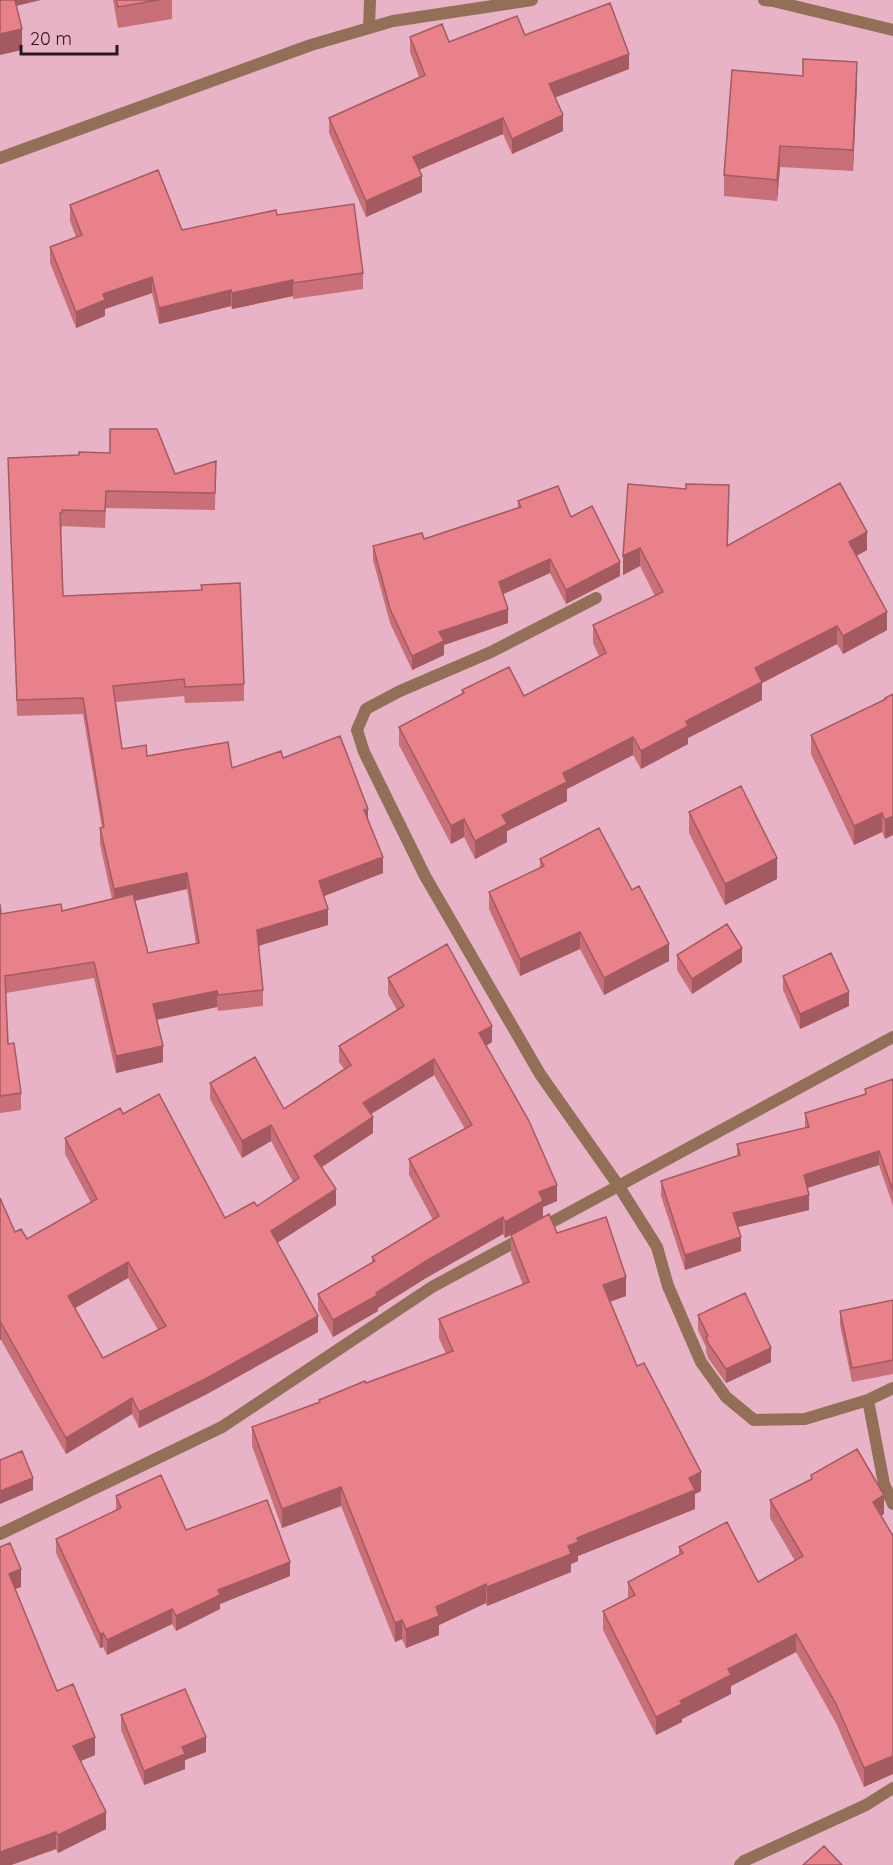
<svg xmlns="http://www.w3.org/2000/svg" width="893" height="1865" viewBox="0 0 893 1865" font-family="Quicksand,sans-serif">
	<rect width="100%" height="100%" fill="#e8b3c6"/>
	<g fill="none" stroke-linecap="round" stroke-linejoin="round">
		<path stroke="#936f57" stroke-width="12" d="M764,0L773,1L893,30
			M369,28L370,0
			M0,158L311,45L393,21L532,0
			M596,598L491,652L400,691L366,709L357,730L364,752L425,876L540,1074L618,1185L657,1247L668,1286L701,1362L726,1397L754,1420L805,1419L868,1400
			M893,1388L868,1400L884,1484L893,1504
			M0,1534L222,1427L432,1287L893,1037
			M740,1865L744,1861L866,1805L893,1788"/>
	</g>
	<path fill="#c86f78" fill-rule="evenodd" d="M113,0H172V19L118,28Z
		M525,35L629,69L555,97L563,131L512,154L503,134L419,170L422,192L366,217L329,133V118L419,77L410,52V37L449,42Z
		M857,83L853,171L780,167L777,201L724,196V175Z
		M70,205L182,230L277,215L363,273V289L293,299V296L232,309L231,306L159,324L152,293L105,309V316L76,328L50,263V247L76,237L70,221Z
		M8,458L175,474L216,461L215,510L106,508L105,528L62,526V529H61L63,596L244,684V701L185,703L184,696L116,702L122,749L147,756L232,768L283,758L368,819L383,873L324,896L328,925L259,946L263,990V1006L218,1011L217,1007L157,1020L163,1062L116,1073L94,978L6,993L8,1044L21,1093V1110L0,1113V904L1,914L62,911L112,899L100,844V828H102L83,714L17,716ZM187,889L196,944L148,953L135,901Z
		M518,501L571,517L620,576L566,604L550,573L503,594L508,623L444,645V655L412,670L390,623L373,560V546L424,539L518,508Z
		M729,504L728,546L867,550L856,556L887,630L843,654L837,644L762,683V700L688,738V744L641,769L633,755L567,789V801L507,831V842L475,859L464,837L451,844L399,745V727L462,694V690L524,696L599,656L593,643V625L655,596L640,566L623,575V556Z
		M893,694L885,839L882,832L854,845L811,754V735L885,700V698Z
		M689,812L777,879L725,905L689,833Z
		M540,859L669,961L604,995L580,949L520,976L489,909V892L540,868Z
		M677,955L742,962L692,994L677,970Z
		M783,976L849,1006L800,1029L783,990Z
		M388,978L492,1042L486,1046L557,1201L543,1207V1217L557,1233L626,1296L610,1302L637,1366L701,1491L695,1494V1509L578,1556V1561L571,1564V1572L487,1606L486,1603L439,1625V1635L406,1648L402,1639L395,1642L341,1506L282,1528L252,1446V1427L319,1402V1400L446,1354L439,1338V1319L523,1285L511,1254V1235L505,1238L503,1234L426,1278L378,1308V1311L333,1337L318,1310V1294L372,1263V1257L433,1220L409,1175V1159L465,1129L434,1075L371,1114L373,1133L322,1167L336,1205L277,1243L318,1332L207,1394L139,1428L132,1414L66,1454L1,1340H0V1198L15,1232L27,1239L91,1203L65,1154V1138L123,1114L225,1218L257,1206L293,1182L271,1141L242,1158L210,1099V1083L284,1109L344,1069L339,1062V1046L397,1010L388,994ZM128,1278L158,1330L103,1358L75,1308Z
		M893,1079V1206L879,1165L807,1188L809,1210L738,1227L741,1251L685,1270L661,1196V1181L737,1156V1144L805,1128V1113L865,1094V1089Z
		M893,1300V1374L852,1382L840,1325V1311Z
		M698,1315L771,1362L726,1383L708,1358L706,1352V1347L698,1330Z
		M811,1475L884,1514L881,1516L864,1787L836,1723L796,1652L731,1686V1694L682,1719V1722L656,1735L603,1630V1611L628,1599V1582L679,1555V1547L758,1582L795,1561L770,1518V1500L811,1479Z
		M116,1496L186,1530L290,1576L220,1604V1609L176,1631L172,1624L107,1655L103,1647L100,1648L56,1553V1539L116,1510Z
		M0,1547L21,1587L15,1589L57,1691L95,1755L81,1761L106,1829L58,1853L56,1849L11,1865H0Z
		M121,1715L206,1752L185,1760V1769L144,1785L121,1730Z"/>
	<path fill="#a35a61" d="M12,0H41L12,7Z
		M22,29V50L0,55V34Z
		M629,54V69L549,100V84Z
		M857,62V83L853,171V150Z
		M563,115V131L512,154V139Z
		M503,118V134L413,172V157Z
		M780,146V167L777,201V180Z
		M422,176V192L366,217V201Z
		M152,277V293L105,309V316L76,328V312L103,294Z
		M293,280V296L232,309V293Z
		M231,290V306L159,324V308Z
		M867,532V550L849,560V542Z
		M640,548V566L623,575V556Z
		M550,559V573L499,596V582Z
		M620,562V576L566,604V590Z
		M508,609V623L444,645V655L412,670V656L439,632Z
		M887,612V630L843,654V636Z
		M837,626V644L762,683V700L688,738V744L641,769V751L686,721L755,668Z
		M633,737V755L567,789V801L507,831V842L475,859V841L502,815L563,773Z
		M368,809V825L364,810Z
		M882,813V832L854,845V826Z
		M893,816V835L885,839V820Z
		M464,819V837L451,844V826Z
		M383,857V873L319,898V881Z
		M777,858V879L725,905V884Z
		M187,873V889L114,905V889Z
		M328,909V925L257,946V930Z
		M580,932V949L520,976V959Z
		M669,944V961L604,995V978Z
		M742,948V962L692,994V979Z
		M217,991V1007L153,1020V1004Z
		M849,992V1006L800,1029V1014Z
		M492,1026V1042L479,1050V1033Z
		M163,1046V1062L116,1073V1056Z
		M434,1059V1075L363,1119V1103Z
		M373,1117V1133L314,1172V1156Z
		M271,1125V1141L242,1158V1141Z
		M879,1151V1165L804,1189V1175Z
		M557,1185V1201L543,1207V1217L505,1238V1222L539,1192Z
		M336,1189V1205L271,1247V1231Z
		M809,1195V1210L733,1228V1213Z
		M503,1217V1234L426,1278L378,1308V1311L333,1337V1320L426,1261Z
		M741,1237V1251L685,1270V1255Z
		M128,1262V1278L68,1312V1296Z
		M626,1277V1296L603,1304V1285Z
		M318,1316V1332L207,1394L139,1428V1412Z
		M1,1323V1340H0V1324Z
		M771,1348V1362L726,1383V1369Z
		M132,1398V1414L66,1454V1438Z
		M701,1472V1491L695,1494V1509L578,1556V1561L571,1564V1572L487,1606V1587L568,1546L577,1538Z
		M33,1478V1490L0,1504V1491Z
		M341,1487V1506L282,1528V1509Z
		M884,1495V1514L873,1520V1502Z
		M290,1562V1576L220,1604V1609L176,1631V1616L218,1590Z
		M21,1569V1587L9,1591V1574Z
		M486,1584V1603L439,1625V1635L406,1648V1629L436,1607Z
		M172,1609V1624L107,1655V1640Z
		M402,1620V1639L395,1642V1623Z
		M103,1633V1647L100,1648V1634Z
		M796,1634V1652L731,1686V1694L682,1719V1722L656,1735V1717L728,1669Z
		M95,1737V1755L73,1764V1746Z
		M206,1737V1752L185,1760V1769L144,1785V1771L182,1747Z
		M893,1756V1774L864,1787V1768Z
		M106,1812V1829L58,1853V1835Z
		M56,1832V1849L11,1865H0V1852Z"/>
	<path fill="#e9818b" stroke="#a35a61" stroke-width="1.5" fill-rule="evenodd" d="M0,0H15L22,29L0,34Z
		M116,0H159L118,7Z
		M610,3L629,54L549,84L563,115L512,139L503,118L413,157L422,176L366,201L329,118L425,75L410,37L442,24L449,42L517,16L525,35Z
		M803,59L857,62L853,150L780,146L777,180L724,175L732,70L803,76Z
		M158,170L182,230L276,210L277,215L354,204L363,273L293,283V280L232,293L231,290L159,308L152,277L103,294L105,300L76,312L50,247L82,235L70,205Z
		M110,429H157L175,474L216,461L215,493L106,491L105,511L62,510V513H60L63,596L202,590L201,585L240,583L244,684L185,687L184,679L113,686L122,749L146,745L147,756L228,742L232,768L281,751L283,758L340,736L368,809L364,810L383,857L319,881L328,909L257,930L263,990L218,995L217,991L153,1004L163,1046L116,1056L94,962L5,976L8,1044L14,1043L21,1093L0,1096V904L1,914L61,904L62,911L133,894L148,953L199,943L187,873L114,889L100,828L104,827L83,698L17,700L8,458L79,455V452L110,453Z
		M840,483L867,532L849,542L887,612L843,636L837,626L755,668L762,682L686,721L688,726L641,751L633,737L563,773L567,782L502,815L507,824L475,841L464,819L451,826L399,727L464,693L462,690L509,667L524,696L606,653L593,625L663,592L640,548L623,556L628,484L686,489V484L729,485L727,546Z
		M558,486L571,517L592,506L620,562L566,590L550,559L499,582L508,609L439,632L444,641L412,656L390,609L373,546L422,533L424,539L521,507L518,501Z
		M893,694V816L885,820L882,813L854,826L811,735L886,699L885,698Z
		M741,786L777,858L725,884L689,812Z
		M599,828L632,890L639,886L669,944L604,978L580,932L520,959L489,892L544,866L540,859Z
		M727,924L742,948L692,979L677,955Z
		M447,944L492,1026L479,1033L529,1121L557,1185L539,1192L543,1201L505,1222L503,1217L426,1261L376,1293L378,1295L333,1320L318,1294L375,1261L372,1257L439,1216L409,1159L472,1125L434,1059L363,1103L373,1117L314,1156L336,1189L271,1231L318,1316L207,1378L139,1412L132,1398L66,1438L1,1323L0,1324V1198L15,1232L21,1229L27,1239L97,1199L65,1138L120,1108L123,1114L159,1094L225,1218L254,1202L257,1206L299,1178L271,1125L242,1141L210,1083L255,1057L284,1109L351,1065L339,1046L404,1006L388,978ZM128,1262L166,1326L103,1358L68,1296Z
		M831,953L849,992L800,1014L783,976Z
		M893,1079V1191L879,1151L804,1175L809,1195L733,1213L741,1237L685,1255L661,1181L740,1155L737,1144L809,1127L805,1113L866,1094L865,1089Z
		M549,1214L557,1233L606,1217L626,1277L603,1285L637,1366L644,1363L701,1472L689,1478L695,1490L577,1538L578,1542L568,1546L571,1554L487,1587L486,1584L436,1607L439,1616L406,1629L402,1620L395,1623L341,1487L282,1509L252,1427L320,1402L319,1400L365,1381L366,1383L453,1351L439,1319L529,1282L511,1235Z
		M745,1293L771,1348L726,1369L708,1343L706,1337L708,1336L698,1315Z
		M893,1300V1360L852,1368L840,1311Z
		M857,1449L884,1495L873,1502L893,1536V1756L864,1768L836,1704L796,1634L728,1669L731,1675L680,1701L682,1704L656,1717L603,1611L635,1595L628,1582L683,1553L679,1547L727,1522L758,1582L803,1556L770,1500L812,1479L811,1475Z
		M22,1451L33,1478L0,1491V1460Z
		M161,1475L186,1530L267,1500L290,1562L218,1590L220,1595L176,1616L172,1609L107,1640L103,1633L100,1634L56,1539L121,1508L116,1496Z
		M10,1543L21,1569L9,1574L57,1691L73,1684L95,1737L73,1746L106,1812L58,1835L56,1832L0,1852V1547Z
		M185,1689L206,1737L182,1747L185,1754L144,1771L121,1715Z
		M824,1846L842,1865H803Z"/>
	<path d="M21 45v9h96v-9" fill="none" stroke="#2a171e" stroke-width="3"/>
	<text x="30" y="45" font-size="18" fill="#2a171e" stroke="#e8b3c6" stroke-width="4.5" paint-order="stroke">20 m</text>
</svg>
